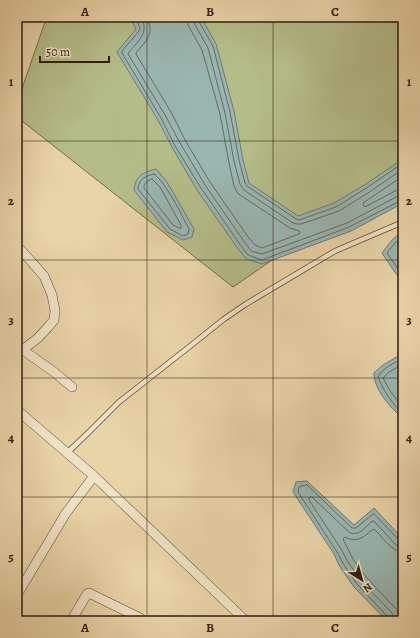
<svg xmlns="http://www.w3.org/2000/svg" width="420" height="638" viewBox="0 0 420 638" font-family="Alegreya,serif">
	<rect width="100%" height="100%" fill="#e8d3a7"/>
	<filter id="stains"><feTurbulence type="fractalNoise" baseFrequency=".005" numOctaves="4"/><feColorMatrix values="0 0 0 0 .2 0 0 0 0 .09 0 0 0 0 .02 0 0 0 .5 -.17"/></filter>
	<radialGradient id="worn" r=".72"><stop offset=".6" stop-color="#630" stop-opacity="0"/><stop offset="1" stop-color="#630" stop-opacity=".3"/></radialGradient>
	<path fill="#b4bc88" stroke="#726c4d" d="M45,17H403V170L233,287L17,117V103L46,19Z"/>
	<path fill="#9ab6b1" stroke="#707971" d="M130,17H201L216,44L234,111L243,160L249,183L298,216L334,203L366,184L398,162L403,156V203L351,231L262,264L246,259L236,246L197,190L172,147L158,120L117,52L136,29Z
		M156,169L167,182L194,229L192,237L183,240L167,232L134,190C136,175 142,173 156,169Z
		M403,231V282L394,271L382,253L392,240Z
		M403,353V418C392,410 373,388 374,373L383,365Z
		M307,481L354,525L374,508L403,539V621H387L354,587L340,567L334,554L293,492L296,482Z"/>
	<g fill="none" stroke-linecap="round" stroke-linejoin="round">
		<path stroke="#666a62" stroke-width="1" d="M135,17L140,28L139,31L122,51V53L161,118L175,146L201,188L239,243L248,255L262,260L349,227L400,201L403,200
			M140,17C142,20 144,23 144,26C146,35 134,46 129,52L128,54L165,115L180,143L205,185L243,240L251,251L262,254L347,223L398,196L403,195
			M147,17C155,35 147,39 136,53V54L171,112L185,140L210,182L248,237L255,245L262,248L299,234L300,233L299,231L290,228L240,195L237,192L234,186L229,163L220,114L202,50L188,25L187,17
			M193,17L194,23L208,48L225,113L234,161L240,184L244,190L293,223L297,224H301L339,211L371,191L403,169
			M198,17V20L213,46L230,112L239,160L245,183L247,186L296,219L299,220L336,207L368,187L400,165L403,162
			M154,174C167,184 181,214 189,229L188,234L183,236L170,229L138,189C139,179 145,176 154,174Z
			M403,176L363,203V205L365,207L395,191L403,189
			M152,179L160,187L181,225V228H179L173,225L144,188C143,184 148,180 152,179Z
			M403,236L395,243L387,253L403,276
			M403,358C395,363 382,368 378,377C383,390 392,404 403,413
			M403,364L389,372L383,378L390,391L403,407
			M389,621L388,617L357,584L344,565L337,552L298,492L299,487L301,486L307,485L352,528H356L373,514H374L399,540L403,541
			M394,621V617L392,613L361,581L348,562L341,549L309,500V498L310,497H312L350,533C359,536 366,527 372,521H374L395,544L399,546H403
			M401,621L400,615L398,611L366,577L353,559L343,539L345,537C357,543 362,538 372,530L374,529C383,537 390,551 403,552"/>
		<defs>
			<path id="lane" d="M67,453L89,432L119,402L189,347L224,319L246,304L335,251L403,222"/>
			<path id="street" d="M23,350L54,372L72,387
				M17,354L38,338L49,326L54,320L55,311L52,295L44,276L21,250
				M17,410L94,476L246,621
				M17,595L66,513L94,476
				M71,621L87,594L89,593L140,618"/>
		</defs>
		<use href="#lane" stroke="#5f4a37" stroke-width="6"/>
		<use href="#street" stroke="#5f4a37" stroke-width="10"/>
		<use href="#lane" stroke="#f0e2c6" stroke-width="4.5"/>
		<use href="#street" stroke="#f0e2c6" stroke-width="9"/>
	</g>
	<path fill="none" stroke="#311d12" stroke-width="1" stroke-opacity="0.55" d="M147,17V621M273,17V621M17,141H403M17,260H403M17,378H403M17,497H403"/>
	<rect width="420" height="638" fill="none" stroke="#e8d3a7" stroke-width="44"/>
	<g transform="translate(362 580) rotate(143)" stroke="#f0e2c6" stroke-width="3" paint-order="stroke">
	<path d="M0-3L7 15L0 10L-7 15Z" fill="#311d12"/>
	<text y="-6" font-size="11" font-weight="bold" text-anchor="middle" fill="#311d12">N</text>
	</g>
	<path d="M40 56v6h69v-6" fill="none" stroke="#311d12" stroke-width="2"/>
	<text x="46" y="56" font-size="12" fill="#311d12" stroke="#f0e2c6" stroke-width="3" paint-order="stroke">50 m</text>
	<rect x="22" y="22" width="376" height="594" fill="none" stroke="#311d12" stroke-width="1.5"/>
	<g font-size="13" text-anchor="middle" font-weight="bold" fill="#311d12">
		<text x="85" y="16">A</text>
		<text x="210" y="16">B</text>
		<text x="335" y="16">C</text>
		<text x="11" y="86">1</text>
		<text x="409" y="86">1</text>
		<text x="11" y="205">2</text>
		<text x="409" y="205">2</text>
		<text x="11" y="324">3</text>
		<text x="409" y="324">3</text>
		<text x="11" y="442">4</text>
		<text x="409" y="442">4</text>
		<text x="11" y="561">5</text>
		<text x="409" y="561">5</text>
		<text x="85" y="632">A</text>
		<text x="210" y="632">B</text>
		<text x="335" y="632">C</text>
	</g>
	<rect width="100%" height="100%" filter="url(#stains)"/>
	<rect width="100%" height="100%" fill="url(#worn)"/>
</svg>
